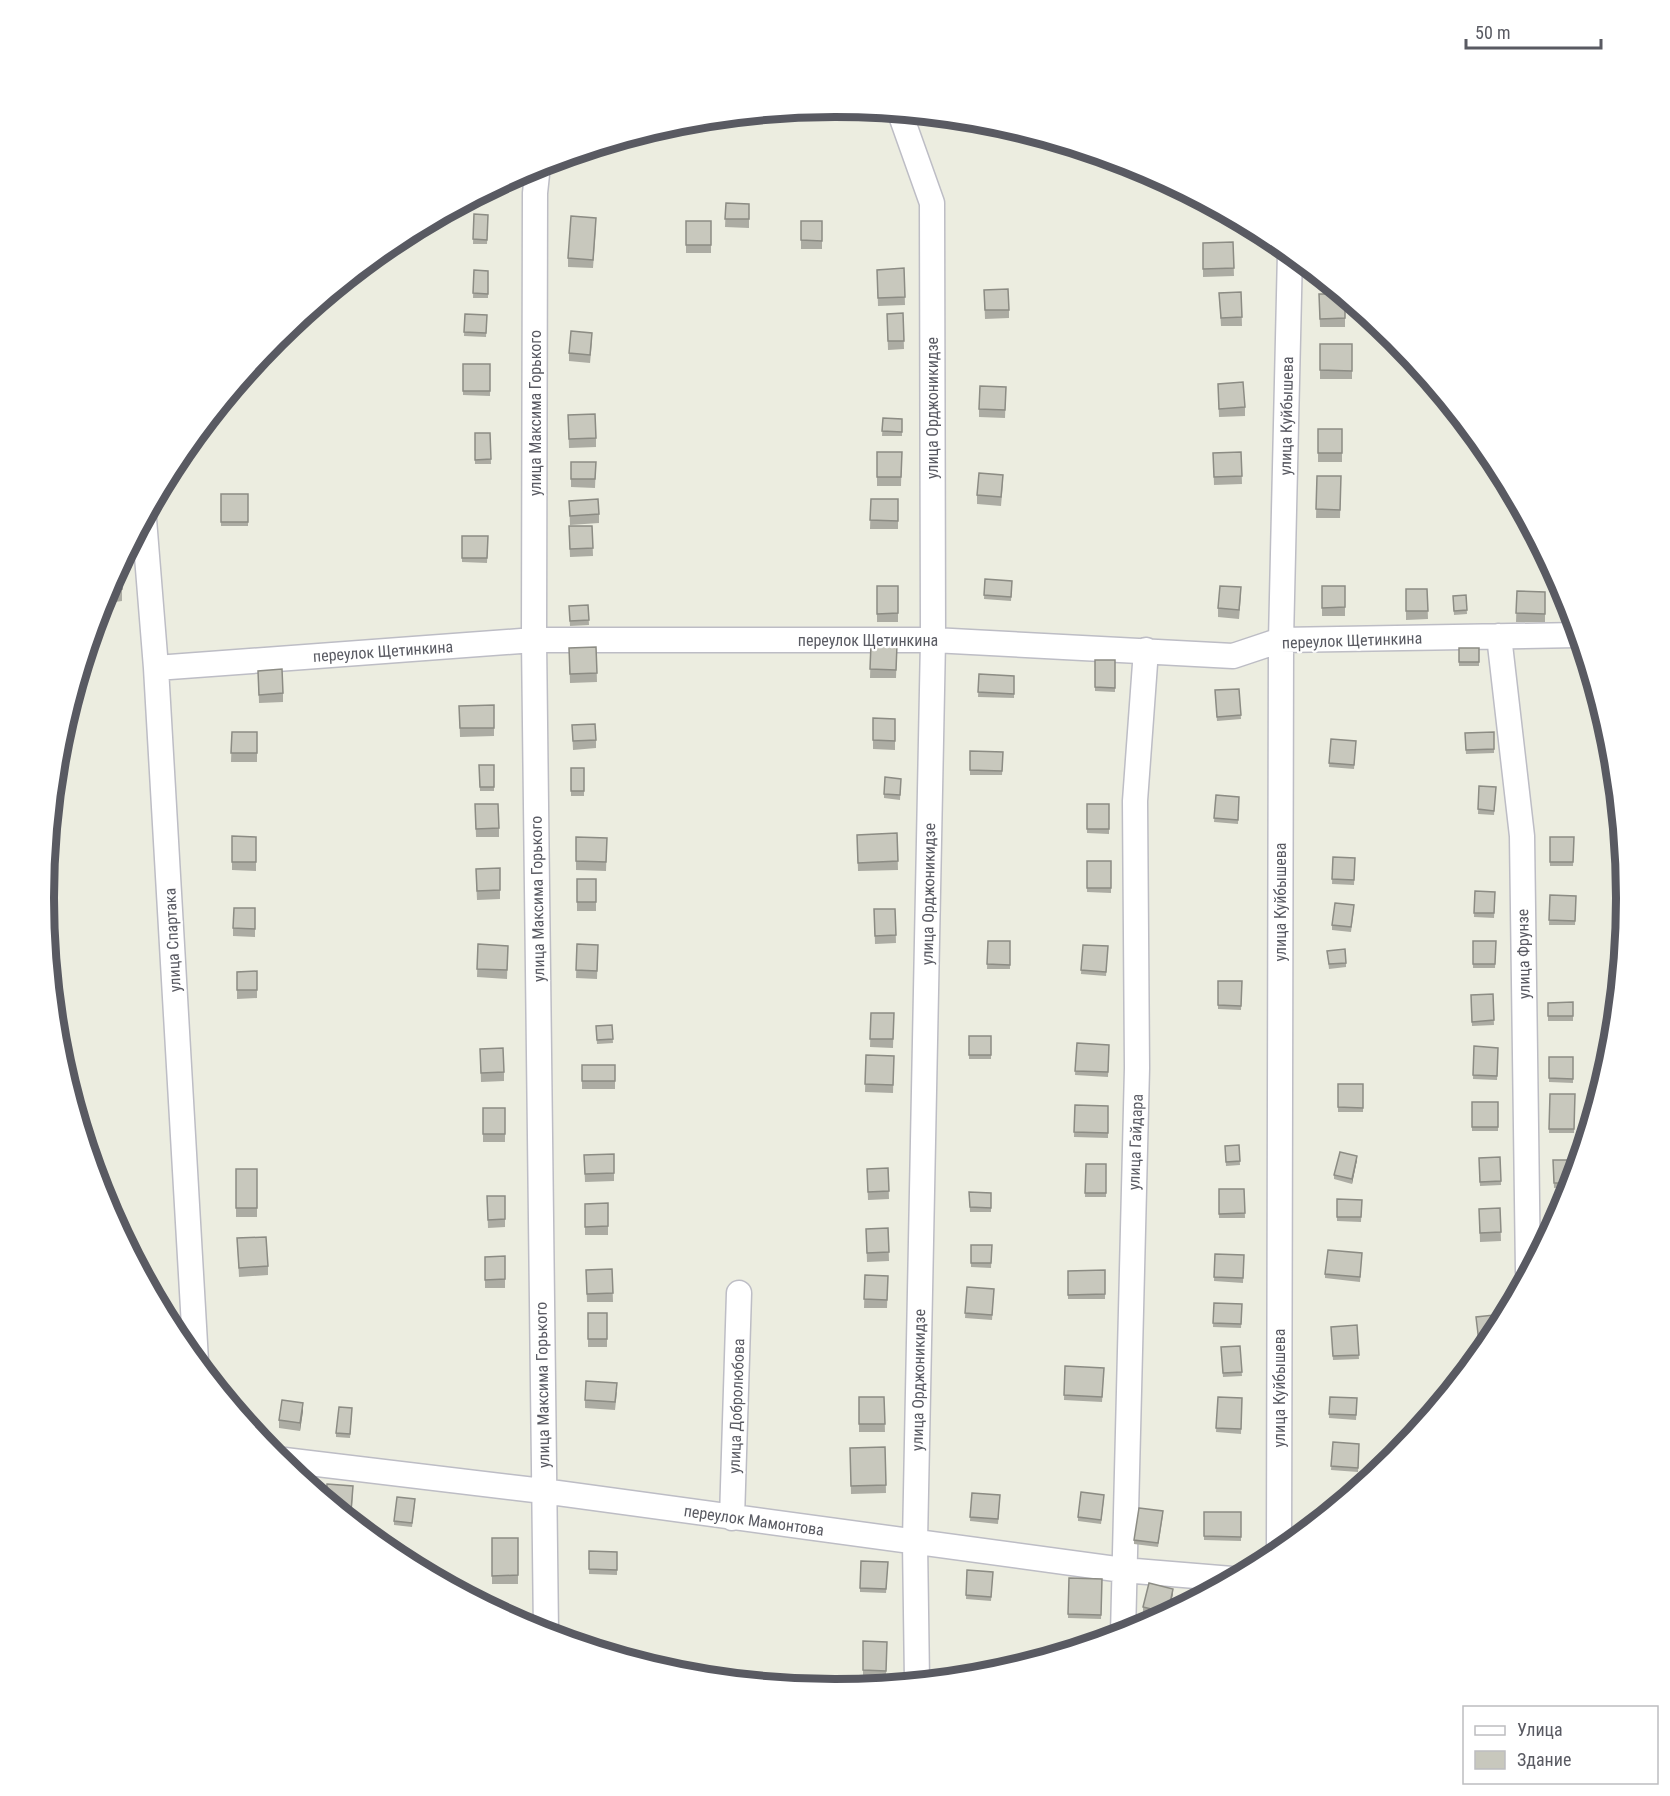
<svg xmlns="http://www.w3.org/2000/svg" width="1670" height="1796" viewBox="0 0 1670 1796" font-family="'Roboto Condensed',sans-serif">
	<rect width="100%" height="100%" fill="#ecede0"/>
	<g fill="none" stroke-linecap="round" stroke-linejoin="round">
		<defs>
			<path id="minor" d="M900,113L932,203L933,640L915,1542L917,1681
				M538,165L535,193L534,640L546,1633
				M144,519L156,668L196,1361
				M1499,636L1522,836L1528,1272
				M156,668L534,640H933L1233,656L1281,640L1578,635
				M276,1459L543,1491L1123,1570L1232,1579
				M732,1518L739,1293
				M1279,1552L1281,640L1290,252
				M1123,1634L1137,1068L1135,801L1146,650"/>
		</defs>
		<use href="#minor" stroke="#bdbdc5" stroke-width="27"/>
		<use href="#minor" stroke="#fff" stroke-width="24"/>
	</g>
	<path fill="#acaca3" d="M726,203L749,204V228L725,227Z
		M474,214L488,215L487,244H473Z
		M686,221H711V253H686Z
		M801,221H822V249H801Z
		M596,227L593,268L568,267V258Z
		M1233,242L1234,276L1203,277V243Z
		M904,268L905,305L878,306L877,270Z
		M474,270L488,271V298H473Z
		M984,290L1009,310V318L985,319Z
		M1241,292L1242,326H1221L1219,293Z
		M1319,294L1345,297V327H1320Z
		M903,313L904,349L888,350L887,314Z
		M465,314L487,315L486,337L464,336Z
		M592,342L590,363L569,361V353Z
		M1320,344H1352V379H1320Z
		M463,364H490V396L463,395Z
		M246,374L245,392L232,391Z
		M1218,384L1245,407V416L1219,417Z
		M1006,387L1005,418L979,417V409Z
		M568,415L596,438V447L569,448Z
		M883,418L902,419V436H882Z
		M1318,429H1342V462H1318Z
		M475,433H490L491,464H475Z
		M877,452H902L901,486H877Z
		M1241,452L1242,484L1214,485L1213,453Z
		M571,462H596L595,488L571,487Z
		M1317,476H1341L1340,518H1316Z
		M1003,483L1001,506L977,504V495Z
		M221,494H248V526H221Z
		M871,499H898V529H870Z
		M569,501L599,514V523L570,525Z
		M569,526H592L593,556L570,557Z
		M462,536H488L487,563L462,562Z
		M119,566L122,589V601L101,604L104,595Z
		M985,579L1012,581L1011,601L984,599Z
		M877,586H898V622H877Z
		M1322,586H1345V616H1322Z
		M1406,589H1427L1428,619L1406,620Z
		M1517,591L1545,592V622H1516Z
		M1466,595L1467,614L1454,615L1453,596Z
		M1241,596L1239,619L1218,617V608Z
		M588,605L589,625L570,626L569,606Z
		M1571,611L1575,624H1571Z
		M871,644L897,645L896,678H870Z
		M596,647L597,682L570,683L569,648Z
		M1459,648H1479V666H1459Z
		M1095,660H1115V692L1095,691Z
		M258,671L283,693V702L259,703Z
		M979,674L1014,676V698L978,697Z
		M1239,689L1241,719L1217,721L1215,690Z
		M494,705V736L460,737L459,706Z
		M873,718L895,719V750L873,749Z
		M572,725L596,740V748L573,750Z
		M232,732H257V762H231Z
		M1494,732V753L1466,754L1465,733Z
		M1331,739L1356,741L1354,769L1329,767Z
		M970,751L1003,752L1002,775H970Z
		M479,765H494V791H480Z
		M571,768H584V796H571Z
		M901,779L900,800L884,798V794Z
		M1479,786L1496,787L1494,815L1478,814Z
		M1216,795L1239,797L1238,824L1214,822Z
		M475,804L499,828V837H476Z
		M1087,804H1109V834L1087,833Z
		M897,833L898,870L858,871L857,835Z
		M232,836L256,837V871L232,870Z
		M576,837L607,838L606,871L576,870Z
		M1550,837H1574L1573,866H1550Z
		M1333,857L1355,858L1354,885L1332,884Z
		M1087,861H1111V893L1087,892Z
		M500,868V899L477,900L476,877Z
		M577,879H596V911H577Z
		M1475,891L1495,892L1494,918L1474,917Z
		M1550,895L1576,896L1575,925H1549Z
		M255,908V937L233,936V928Z
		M874,909H895L896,943L875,944Z
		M1354,909L1351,932L1332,930V925Z
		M988,941H1010V969H987Z
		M1473,941H1496L1495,968H1473Z
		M478,944L508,946L507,979L477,977Z
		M577,944L598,945L597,979L576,978Z
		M1083,945L1108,946L1106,976L1081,974Z
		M1327,951L1346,963V967L1329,969Z
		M257,971V998L237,999V972Z
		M1218,981H1242L1241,1010L1218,1009Z
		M1493,994L1494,1025L1472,1026L1471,995Z
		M1573,1002V1021H1548V1003Z
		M871,1013H894L893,1048L870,1047Z
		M612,1025L613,1043L597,1044L596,1026Z
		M969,1036H991V1059H969Z
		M1077,1043L1109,1045L1108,1077L1075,1075Z
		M1474,1046L1498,1048L1497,1080L1473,1079Z
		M480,1049L504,1072V1081L481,1082Z
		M866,1055L894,1056L893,1093L865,1092Z
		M1549,1057H1573V1083L1549,1082Z
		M582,1065H615V1089H582Z
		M1338,1084H1363V1112H1338Z
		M1550,1094H1575L1574,1133H1549Z
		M1472,1102H1498V1131H1472Z
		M1075,1105L1108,1106V1138L1074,1137Z
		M483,1108H505V1142H483Z
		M1239,1145L1240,1165L1226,1166L1225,1146Z
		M584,1155L614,1173V1181L585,1182Z
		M1500,1157L1501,1185L1480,1186L1479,1158Z
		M1357,1160L1352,1184L1334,1179V1175Z
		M1553,1160L1573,1177L1570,1187L1554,1188Z
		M1086,1164H1106V1197H1085Z
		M888,1168L889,1199L868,1200L867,1169Z
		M236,1169H257V1217H236Z
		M1219,1189H1244L1245,1218H1219Z
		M969,1192L991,1193V1212H970Z
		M487,1196H505V1227L488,1228Z
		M1337,1199L1362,1200L1361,1222L1337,1221Z
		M608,1203V1235H585V1204Z
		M1500,1208L1501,1241L1480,1242L1479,1209Z
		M888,1228L889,1261L867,1262L866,1229Z
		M237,1238L268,1266V1275L239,1277Z
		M971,1245H992L991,1268L971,1267Z
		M1362,1253L1360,1282L1325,1278V1274Z
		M1215,1254L1244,1255L1243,1283L1214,1281Z
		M505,1256V1288H485V1257Z
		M612,1269L613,1302H587L586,1270Z
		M1105,1270V1299H1068V1271Z
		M865,1275L888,1276L887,1308H864Z
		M967,1287L994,1289L992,1320L965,1318Z
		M1214,1303L1242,1304L1241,1328L1213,1327Z
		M588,1313H607V1347H588Z
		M1476,1317L1493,1338L1487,1346H1479Z
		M1357,1325L1359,1359L1333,1360L1331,1327Z
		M1240,1346L1242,1376L1223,1377L1221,1347Z
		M1065,1366L1104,1368L1102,1402L1064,1400Z
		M617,1392L615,1410L585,1408V1400Z
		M859,1397H884L885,1432H859Z
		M1218,1397L1242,1398L1241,1434L1216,1432Z
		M1330,1397L1357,1398L1356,1420L1329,1418Z
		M303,1411L300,1431L279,1428V1420Z
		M352,1412L350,1438L336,1437V1433Z
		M1333,1442L1359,1444L1358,1472L1331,1470Z
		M885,1447L886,1493L851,1494L850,1448Z
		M972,1493L1000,1495L998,1524L970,1521Z
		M353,1494L351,1520L326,1499Z
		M1104,1499L1101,1524L1078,1521V1517Z
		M415,1503L412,1527L394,1525V1521Z
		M1204,1512H1241V1541L1204,1540Z
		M1163,1515L1158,1547L1134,1544V1540Z
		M492,1538H518V1584H492Z
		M589,1551L617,1552V1575L589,1574Z
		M888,1562L886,1593L860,1592V1588Z
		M967,1570L993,1572L991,1601L966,1599Z
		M1069,1578L1102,1579L1101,1619L1068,1618Z
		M1173,1593L1169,1613L1162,1616L1143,1612V1607Z
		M863,1641L887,1642L886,1675H863Z"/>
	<path fill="#8c8c84" d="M1357,1156V1160L1352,1184V1179Z
		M303,1403V1411L300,1431V1423Z
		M1173,1589V1593L1169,1613H1168Z"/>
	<path fill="#c8c8bd" stroke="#8c8c84" stroke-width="1.5" d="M726,203L749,204V219H725Z
		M474,214L488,215L487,240L473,239Z
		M571,216L596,218L593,260L568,258Z
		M686,221H711V245H686Z
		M801,221H822V241L801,240Z
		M1233,242L1234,268L1203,269V243Z
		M904,268L905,297L878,298L877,270Z
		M474,270L488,271V294L473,293Z
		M1008,289L1009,310H985L984,290Z
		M1241,292L1242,317L1221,318L1219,293Z
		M1319,294H1340L1345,297V318L1320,319Z
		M903,313L904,341H888L887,314Z
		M465,314L487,315L486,333L464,332Z
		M571,331L592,333L590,355L569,353Z
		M1320,344H1352V371L1320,370Z
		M463,364H490V391H463Z
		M246,374L245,387H235Z
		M1243,382L1245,407L1219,409L1218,384Z
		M980,386L1006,387L1005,410L979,409Z
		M595,414L596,438L569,439L568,415Z
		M883,418L902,419V432L882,431Z
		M1318,429H1342V453H1318Z
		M475,433H490L491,459L475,460Z
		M877,452H902L901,477H877Z
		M1241,452L1242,476L1214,477L1213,453Z
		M571,462H596L595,479H571Z
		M979,473L1003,475L1001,497L977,495Z
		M1317,476H1341L1340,510L1316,509Z
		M221,494H248V522H221Z
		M598,499L599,514L570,516L569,501Z
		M871,499H898V521L870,520Z
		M569,526H592L593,548L570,549Z
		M462,536H488L487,558H462Z
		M119,566L122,589L106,590Z
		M985,579L1012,581L1011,597L984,595Z
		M877,586H898V613L877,614Z
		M1220,586L1241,587L1239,610L1218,608Z
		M1322,586H1345V607L1322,608Z
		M1406,589H1427L1428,611H1406Z
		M1517,591L1545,592V614L1516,613Z
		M1466,595L1467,610L1454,611L1453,596Z
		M588,605L589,620L570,621L569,606Z
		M871,644L897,645L896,670L870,669Z
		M596,647L597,673L570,674L569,648Z
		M1459,648H1479V662H1459Z
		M1095,660H1115V688L1095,687Z
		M282,669L283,693L259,695L258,671Z
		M979,674L1014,676V694L978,692Z
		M1239,689L1241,715L1217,717L1215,690Z
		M494,705V728H460L459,706Z
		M873,718L895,719V741L873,740Z
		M595,724L596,740L573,741L572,725Z
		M232,732H257V753H231Z
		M1494,732V749L1466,750L1465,733Z
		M1331,739L1356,741L1354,765L1329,763Z
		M970,751L1003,752L1002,771L970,770Z
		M479,765H494V787H480Z
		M571,768H584V791H571Z
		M885,777L901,779L900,795L884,794Z
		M1479,786L1496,787L1494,811L1478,809Z
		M1216,795L1239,797L1238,820L1214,818Z
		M475,804H498L499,828L476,829Z
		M1087,804H1109V829H1087Z
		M897,833L898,861L858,863L857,835Z
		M232,836L256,837V862H232Z
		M576,837L607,838L606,862L576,861Z
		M1550,837H1574L1573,862H1550Z
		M1333,857L1355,858L1354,880L1332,879Z
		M1087,861H1111V888H1087Z
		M500,868V890L477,891L476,869Z
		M577,879H596V902H577Z
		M1475,891L1495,892L1494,913H1474Z
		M1550,895L1576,896L1575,921L1549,920Z
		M1335,903L1354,905L1351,927L1332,925Z
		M234,908H255V929L233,928Z
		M874,909H895L896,935L875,936Z
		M988,941H1010V965L987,964Z
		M1473,941H1496L1495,964H1473Z
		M478,944L508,946L507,970L477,969Z
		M577,944L598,945L597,971L576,970Z
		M1083,945L1108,946L1106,972L1081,970Z
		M1345,949L1346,963L1329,964L1327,951Z
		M257,971V990H237V972Z
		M1218,981H1242L1241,1006L1218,1005Z
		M1493,994L1494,1020L1472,1022L1471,995Z
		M1573,1002V1016H1548V1003Z
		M871,1013H894L893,1039H870Z
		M612,1025L613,1039L597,1040L596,1026Z
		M969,1036H991V1055H969Z
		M1077,1043L1109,1045L1108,1072L1075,1071Z
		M1474,1046L1498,1048L1497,1076L1473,1075Z
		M503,1048L504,1072L481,1073L480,1049Z
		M866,1055L894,1056L893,1085L865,1084Z
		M1549,1057H1573V1079L1549,1078Z
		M582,1065H615V1081H582Z
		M1338,1084H1363V1108L1338,1107Z
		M1550,1094H1575L1574,1129H1549Z
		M1472,1102H1498V1127H1472Z
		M1075,1105L1108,1106V1133L1074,1132Z
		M483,1108H505V1134H483Z
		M1239,1145L1240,1161L1226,1162L1225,1146Z
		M1340,1152L1357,1156L1352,1179L1334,1175Z
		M614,1154V1173L585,1174L584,1155Z
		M1500,1157L1501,1181L1480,1182L1479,1158Z
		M1553,1160H1573V1177L1572,1183H1554Z
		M1086,1164H1106V1193H1085Z
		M888,1168L889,1191L868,1192L867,1169Z
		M236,1169H257V1208H236Z
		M1219,1189H1244L1245,1213L1219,1214Z
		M969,1192L991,1193V1208L970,1207Z
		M487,1196H505V1219L488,1220Z
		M1337,1199L1362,1200L1361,1217H1337Z
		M608,1203V1226L585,1227V1204Z
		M1500,1208L1501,1232L1480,1233L1479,1209Z
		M1549,1213H1560L1551,1230H1550Z
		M888,1228L889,1252L867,1253L866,1229Z
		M266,1237L268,1266L239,1268L237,1238Z
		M971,1245H992L991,1263H971Z
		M1328,1250L1362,1253L1360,1277L1325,1274Z
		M1215,1254L1244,1255L1243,1278L1214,1277Z
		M505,1256V1279L485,1280V1257Z
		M612,1269L613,1293L587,1294L586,1270Z
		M1105,1270V1294L1068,1295V1271Z
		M865,1275L888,1276L887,1300L864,1299Z
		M967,1287L994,1289L992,1315L965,1313Z
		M1214,1303L1242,1304L1241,1324L1213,1323Z
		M588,1313H607V1339H588Z
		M1494,1315L1496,1331L1493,1338L1491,1341L1479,1342L1476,1317Z
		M1357,1325L1359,1355L1333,1356L1331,1327Z
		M1240,1346L1242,1372L1223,1373L1221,1347Z
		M1065,1366L1104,1368L1102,1397L1064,1395Z
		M586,1381L617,1383L615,1402L585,1400Z
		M859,1397H884L885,1424H859Z
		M1218,1397L1242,1398L1241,1429L1216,1428Z
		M1330,1397L1357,1398L1356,1415L1329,1414Z
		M282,1400L303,1403L300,1423L279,1420Z
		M339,1407L352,1408L350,1434L336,1433Z
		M1333,1442L1359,1444L1358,1468L1331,1466Z
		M885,1447L886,1485L851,1486L850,1448Z
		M327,1484L353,1486L351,1511H340L326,1499Z
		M1081,1492L1104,1495L1101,1520L1078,1517Z
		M972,1493L1000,1495L998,1519L970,1517Z
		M397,1497L415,1499L412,1523L394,1521Z
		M1139,1508L1163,1511L1158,1543L1134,1540Z
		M1204,1512H1241V1537L1204,1536Z
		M492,1538H518V1575L492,1576Z
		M589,1551L617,1552V1570L589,1569Z
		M861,1561L888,1562L886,1589L860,1588Z
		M967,1570L993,1572L991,1597L966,1595Z
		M1069,1578L1102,1579L1101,1615L1068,1614Z
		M1149,1583L1173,1589L1168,1613L1143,1607Z
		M863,1641L887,1642L886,1671L863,1670Z
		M959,1675L971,1676L959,1677Z"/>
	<g text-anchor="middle" stroke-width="4.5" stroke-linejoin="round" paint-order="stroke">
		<g font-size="16" fill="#595a62" stroke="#fff">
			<text transform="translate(932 408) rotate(-90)" y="6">улица Орджоникидзе</text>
			<text transform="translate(535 413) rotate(-90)" y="6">улица Максима Горького</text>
			<text transform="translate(1286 416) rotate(-89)" y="6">улица Куйбышева</text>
			<text x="868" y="646">переулок Щетинкина</text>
			<text transform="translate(1352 640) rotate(-2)" y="6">переулок Щетинкина</text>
			<text transform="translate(383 651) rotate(-4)" y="6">переулок Щетинкина</text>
			<text transform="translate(928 894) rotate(-89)" y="6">улица Орджоникидзе</text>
			<text transform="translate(537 899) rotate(-91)" y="6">улица Максима Горького</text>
			<text transform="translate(1280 902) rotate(-90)" y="6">улица Куйбышева</text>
			<text transform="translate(172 940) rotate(-93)" y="6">улица Спартака</text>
			<text transform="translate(1523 954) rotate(-91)" y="6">улица Фрунзе</text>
			<text transform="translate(1135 1142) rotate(-88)" y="6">улица Гайдара</text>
			<text transform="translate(918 1380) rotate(-89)" y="6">улица Орджоникидзе</text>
			<text transform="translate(542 1385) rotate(-91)" y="6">улица Максима Горького</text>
			<text transform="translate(1279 1388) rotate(-90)" y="6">улица Куйбышева</text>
			<text transform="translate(736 1406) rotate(-88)" y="6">улица Добролюбова</text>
			<text transform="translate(754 1520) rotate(8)" y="6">переулок Мамонтова</text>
		</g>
	</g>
	<path d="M0 0H1670V1796H0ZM54 898a781 781 0 1 1 1562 0a781 781 0 1 1-1562 0Z" fill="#fff" fill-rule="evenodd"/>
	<path fill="none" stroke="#595a62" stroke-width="8" d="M54 898a781 781 0 1 1 1562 0a781 781 0 1 1-1562 0Z"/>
	<rect x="1463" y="1706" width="195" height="78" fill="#ffffff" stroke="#bdbdc0" stroke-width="1.5"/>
	<rect x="1475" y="1726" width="30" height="9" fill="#ffffff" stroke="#bdbdc0" stroke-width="1.5"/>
	<text x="1517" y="1736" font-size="18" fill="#595a62">Улица</text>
	<rect x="1475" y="1751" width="30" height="18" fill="#c8c8bd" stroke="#bdbdc0" stroke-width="1.5"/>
	<text x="1517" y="1766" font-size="18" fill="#595a62">Здание</text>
	<path d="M1466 39v9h135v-9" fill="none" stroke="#595a62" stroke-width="3"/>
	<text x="1475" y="39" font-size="18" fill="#595a62" stroke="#ffffff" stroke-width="4.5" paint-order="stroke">50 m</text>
</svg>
